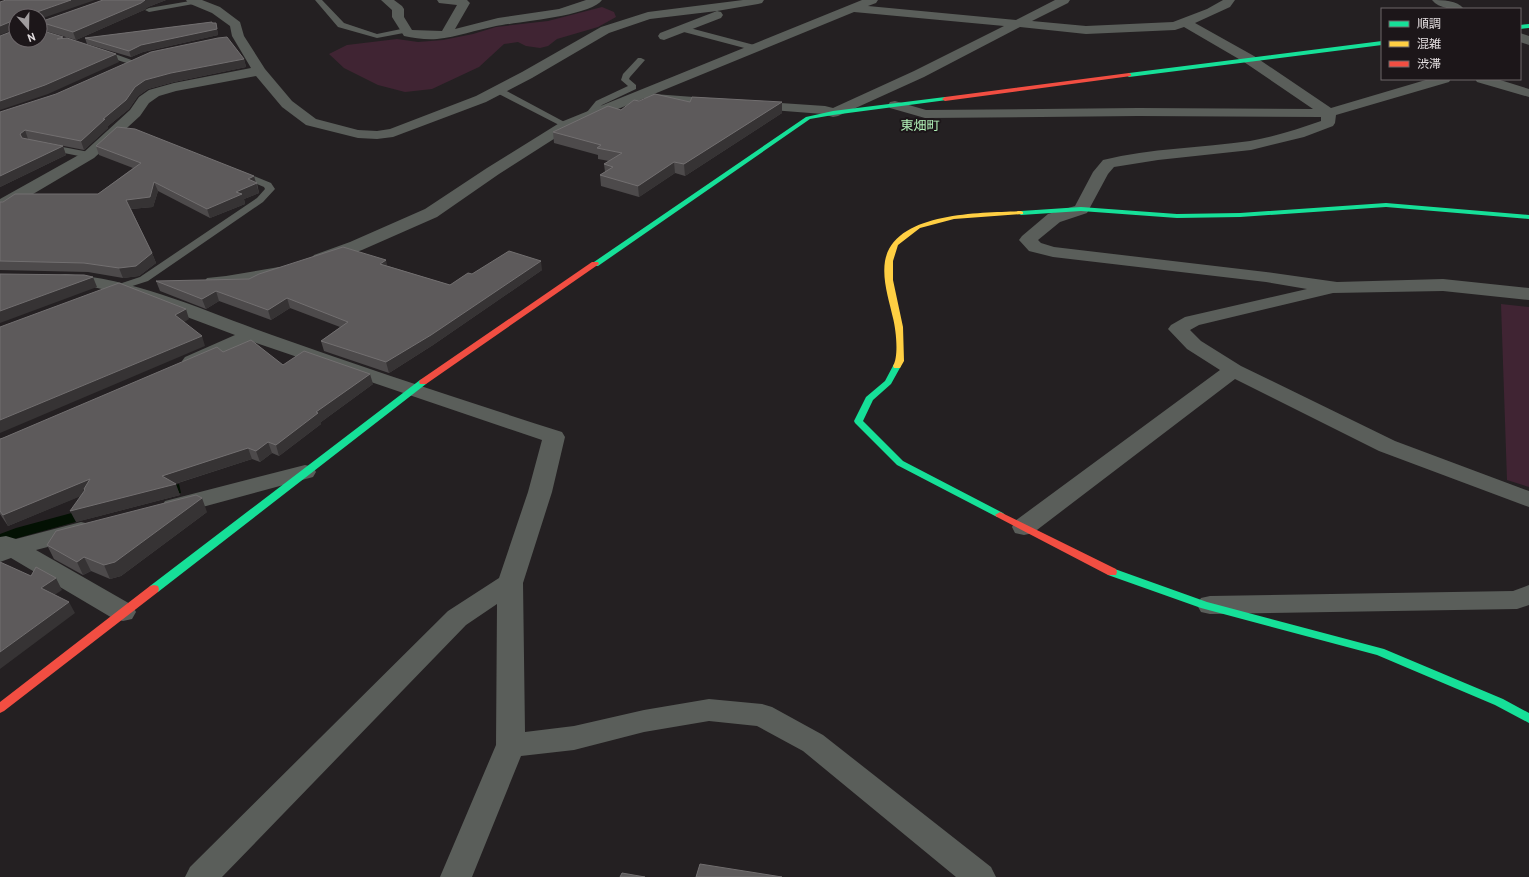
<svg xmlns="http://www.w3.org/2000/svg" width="1529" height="877" viewBox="0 0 1529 877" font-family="'PT Sans','Noto Sans JP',sans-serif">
	<rect width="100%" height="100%" fill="#242022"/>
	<path fill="#402433" d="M602,7L614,12L616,17L598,27L557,39L548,46L540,48L526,46L518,42L504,44L479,67L432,89L405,92L378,85L344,68L329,54L347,45L397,39L418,42L443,40L473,34L496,27L548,21Z
		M1501,304L1529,307V487L1507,480Z"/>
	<path fill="#031103" d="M179,484L181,493L14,539L0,544V534L16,528Z"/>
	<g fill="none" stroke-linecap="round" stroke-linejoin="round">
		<path fill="#5a5e5a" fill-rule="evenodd" d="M196,0L199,1V3L149,12L145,10L149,8Z
			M315,0H322L344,23L377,34L406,28L410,30L409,32L377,38L338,27Z
			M680,27H686L758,46L759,48L758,50H752L680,31Z
			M98,50H104L137,62L136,64H130L98,54Z
			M638,58H641L645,60L630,77L629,79L636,85V89L602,105L590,119H584L583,117L596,101L628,86L621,80L623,74Z
			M495,88H501L570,125L566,128L563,127L495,92L494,90Z
			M47,144L89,152L94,155L89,158L44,149L43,147L44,145Z
			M239,170L271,183L275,189L263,202L148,281L123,289L119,288L118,286L119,284L140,277L257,198L265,189L264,187L236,175L234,173L236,171Z"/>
		<path fill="#5a5e5a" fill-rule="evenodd" d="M186,0H202L220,7L240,22L244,36L265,69L292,101L316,119L358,130L377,131L390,129L476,96L522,72L601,27L648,12L743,0H764L762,3L758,4L717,11L721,12L723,15L721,18L664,40L660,39L658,36L660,33L717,11L650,19L609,33L532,78L486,102L393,137L377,139L358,138L306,125L282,107L256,76L176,91L159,96L149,103L140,116L94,158L6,210L0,211V199L84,152L130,110L139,97L149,90L174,83L251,68L232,36L230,26L212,13L188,3Z
			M381,0H394L402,6L404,9V17L412,30L442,31L457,5L439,3L437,0H467L470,3L455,29L498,18L559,9L586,0H602C591,16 517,22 496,26C476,30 457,37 437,39C426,40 414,38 404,36L392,17V10Z
			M862,0H878L876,3L868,6L1016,20L1055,0H1070L1068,3L1032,21L1086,26L1173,22L1207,9L1223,0H1235L1230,7L1195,23L1254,56L1331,108L1429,79H1451L1449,82L1336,115L1335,123L1333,126L1304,137L1251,150L1158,160L1114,167L1108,174L1087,213L1060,222L1038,240L1041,243L1054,247L1266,272L1337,282L1443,279L1529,288V300L1443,291L1333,293L1199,325L1190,330L1201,341L1241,366L1395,441L1529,491V507L1379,451L1235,379L1033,533L1024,535L1015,533L1012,527L1015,521L1220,370L1187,349L1168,329L1171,325L1185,317L1307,289L1266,282L1053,257L1029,251L1019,240L1022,236L1048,214L1075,206L1093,172L1103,160C1151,148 1201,148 1250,141C1274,137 1298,129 1321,121V117L1138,116L925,118L890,108L888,105L890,102L895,101L926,110L1138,108L1313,109L1244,62L1184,27L1175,30L1086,34L1020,27L924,77L838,116L833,117L823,114L747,108L745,105L747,102L752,101L825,106L833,108L914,71L1004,26L854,12L654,94L720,99L725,100L727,103L725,106L720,107L652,102L647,101L645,98L571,128L499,174L437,217L362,250L326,263L320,264L314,263L311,259L314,255L350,242L425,209L487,168L561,122Z
			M1432,0C1443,0 1457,0 1464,9C1453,9 1439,9 1432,0Z
			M1520,33L1529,36V45L1520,42Z
			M1475,79H1497L1529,89V97L1477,82Z
			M279,267L285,268L288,272L285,276C264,281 227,291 207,286L204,282L207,278L226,276Z
			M65,274C138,279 204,311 272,335C368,369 465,401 562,432L565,437L552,492L523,583L525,732L574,726L644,710L709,699L762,704L772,707L823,735L991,867L996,877H956L803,751L757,726L709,721L644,732L574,750L521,756L472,877H440L496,745L497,604L466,625L222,877H185L190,867L448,611L499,578L528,492L542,440L253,342L199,365L192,367L185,365L182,361L185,357L235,335L131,296L89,286L59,283L56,279L59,275Z
			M305,465L313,467L316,472L313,477L173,515L165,513L161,507L165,501Z
			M81,522L90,524L93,530L90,536L36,550L132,605L136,612L132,619L123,621L114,619L11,558L0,562V537L6,536L16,539Z
			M1529,585V605L1517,609L1210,614L1201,612L1197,605L1201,598L1210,596L1513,591Z"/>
		<path fill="#16e098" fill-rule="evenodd" d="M1529,24V28L1520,29V25Z
			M1382,41V45L1129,77L1126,75L1129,73Z
			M945,97L947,98V100L833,115L810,119L598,266H592L591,264L806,117L833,111Z
			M1386,203L1529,215V219L1386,207L1240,217L1177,218L1081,211L1021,215L1018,213L1021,211L1081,207L1177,214L1240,213Z
			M894,364H900L901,366L891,384L873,400L863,421L903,461L1003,513L1005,515L1003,517H997L897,465L855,423L854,421L866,397L885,381Z
			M423,379L427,382L426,384L158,592H150L149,589L150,586L420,380Z
			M1112,568L1207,602L1384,649L1503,699L1529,713V723L1495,705L1377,655L1201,608L1108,575L1107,572L1108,569Z"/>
		<path fill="#ffcf43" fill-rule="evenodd" d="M1021,211L1023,212V214L954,219L920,228L898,245L893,261V280L903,327L904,361L900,368H894L893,366C899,356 896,330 893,318C889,300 882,280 885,261C894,211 982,213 1021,211Z"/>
		<path fill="#f24e42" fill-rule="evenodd" d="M1129,73L1131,74V76L945,101L942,99L945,97Z
			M592,262H598L599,264L426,384H420L419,382L420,380Z
			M1000,512L1116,569L1117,572L1116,575H1108L997,517L995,515Z
			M154,585L158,586L159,589L158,592L4,711L0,713V702L150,586Z"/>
	</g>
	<path fill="#4d4a4b" d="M103,0H166L148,7L144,10L76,40L42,30L40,25V22Z
		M212,22V23H216L218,35L143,52L131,57L87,44L85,38Z
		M244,59L246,67L174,82L148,89L138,96L129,109L108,126V128L84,150L34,140L63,146L66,155L0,187V112Z
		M639,101L690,102L782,113L685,176L675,173L639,197L601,186L600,175L605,172L604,164L609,161L598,159V155L554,143L553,132L621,110Z
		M96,146L256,183H257L259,193L244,199L245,204L210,218L158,191L153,207L131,209L152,253L156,263L139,276L123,278L88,272L0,270V202L98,194L133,168L99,155Z
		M388,266L450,285L472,274L542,270L433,345L389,373L324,351L321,341L340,327L290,308L271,320L219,301L206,309L160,291L156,281L249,279Z
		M223,352L373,384L321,422V424L279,456L272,453L260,462L252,459L175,484L180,495L76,522L80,496L8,526L0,514V439Z
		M207,512L121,576L110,579L91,571L83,575L54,559L47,545Z"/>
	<path fill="#363334" d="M71,0H95L40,19V16H37V12Z
		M145,0H166L148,7L144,10L76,40L73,32Z
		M12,21L15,29L0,35V26Z
		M216,23L218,35L143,52L131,57L129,51L141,45Z
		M116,54L119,62L48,94L0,110V101Z
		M244,59L246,67L174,82L148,89L138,96L129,109L108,126V128L84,150L81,141L135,87L145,80L171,73Z
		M782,102V113L685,176L684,164Z
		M25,130L28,139L24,143L20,134Z
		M63,146L66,155L0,187V176Z
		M674,162L675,173L639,197L638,186Z
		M254,176L259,193L244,199L245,204L210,218L207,209L236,192L248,179Z
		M154,182L158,191L153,207L130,209L126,200Z
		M152,253L156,263L139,276L123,278L119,268Z
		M386,260L388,269L380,264Z
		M541,261L542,270L433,345L389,373L386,362Z
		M93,277L97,287L0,323V311Z
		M216,291L219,301L206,309L202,299Z
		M287,298L290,308L271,320L268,310Z
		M186,309L189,319L178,326L175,315Z
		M202,336L205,346L0,433V420Z
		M370,374L373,384L321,422V424L279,456L276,445L316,412Z
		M268,442L272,453L260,462L256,451Z
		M248,448L252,459L168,486L176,484L180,495L76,522L70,511L162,476Z
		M90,479L86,494L8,526L3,515Z
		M202,498L207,512L121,576L110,579L104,565Z
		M84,557L91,571L83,575L77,562Z
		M56,578L62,590L47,600L41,588Z
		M69,602L75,613L0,669V652Z"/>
	<path fill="#5d5a5b" stroke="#726f70" d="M6,0H71L37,12V16H16V40H40V30L63,37L57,39L67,38L116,54L45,85L0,101V36L13,31L15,22L12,21L0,26V2Z
		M103,0H145L141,3L73,32L40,22Z
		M212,22V23H216L217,29L141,45L129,51L85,38Z
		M227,37L244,59L171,73L145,80L135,87L126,100L103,119H105L81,141L25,130L20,134L22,138L63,146L0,176V112L56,94L151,52L218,38Z
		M655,94L690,102L692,97L782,102L684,164L674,162L638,186L600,175L613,167L604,164L622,153L597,148L601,145L553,132L608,106L621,110L634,100L639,101Z
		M117,127L135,129L254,176L248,179L257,183L236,192L242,194L207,209L154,182L150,197L126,200L152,253L136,266L119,268L84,263L0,261V202H3L15,194H98L141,163L96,146Z
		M343,247L386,260L380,264L450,285L468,273L472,274L509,251L541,261L431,335L386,362L321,341L348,322L287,298L268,310L216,291L202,299L156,281L249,279L259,274Z
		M0,274L84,275L93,277L0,311Z
		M119,283L186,309L175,315L202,336L0,420V327Z
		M251,340L283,365L304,351L370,374L316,412L318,413L276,445L268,442L256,451L248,448L162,476L176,484L70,511L85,490L84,489L90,479L3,515L0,511V439L3,438L217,347L223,352Z
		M196,495L202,498L115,562L104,565L84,557L77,562L47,545L56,531Z
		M0,562L31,576L36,567L56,578L41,588L69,602L0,652Z
		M700,864L782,877H696Z
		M622,873L645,877H620Z"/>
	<g text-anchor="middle" stroke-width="4" stroke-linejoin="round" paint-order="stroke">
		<g font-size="13" fill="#b2f2b9" stroke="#1c1619">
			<text x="920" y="130">東畑町</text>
		</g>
	</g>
	<rect x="1381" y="8" width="140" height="72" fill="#1c1619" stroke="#6c6669"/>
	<rect x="1389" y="21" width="20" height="6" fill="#16e098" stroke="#6c6669"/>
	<text x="1417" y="28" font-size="12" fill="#e3dee0">順調</text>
	<rect x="1389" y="41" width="20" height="6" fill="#ffcf43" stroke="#6c6669"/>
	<text x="1417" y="48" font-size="12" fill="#e3dee0">混雑</text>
	<rect x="1389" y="61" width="20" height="6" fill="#f24e42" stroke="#6c6669"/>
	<text x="1417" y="68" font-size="12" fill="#e3dee0">渋滞</text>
	<g transform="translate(28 28) rotate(160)"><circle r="19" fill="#1c1619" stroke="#6c6669"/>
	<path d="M0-3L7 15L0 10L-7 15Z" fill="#a09c9e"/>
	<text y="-6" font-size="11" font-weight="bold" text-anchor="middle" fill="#e3dee0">N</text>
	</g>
</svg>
